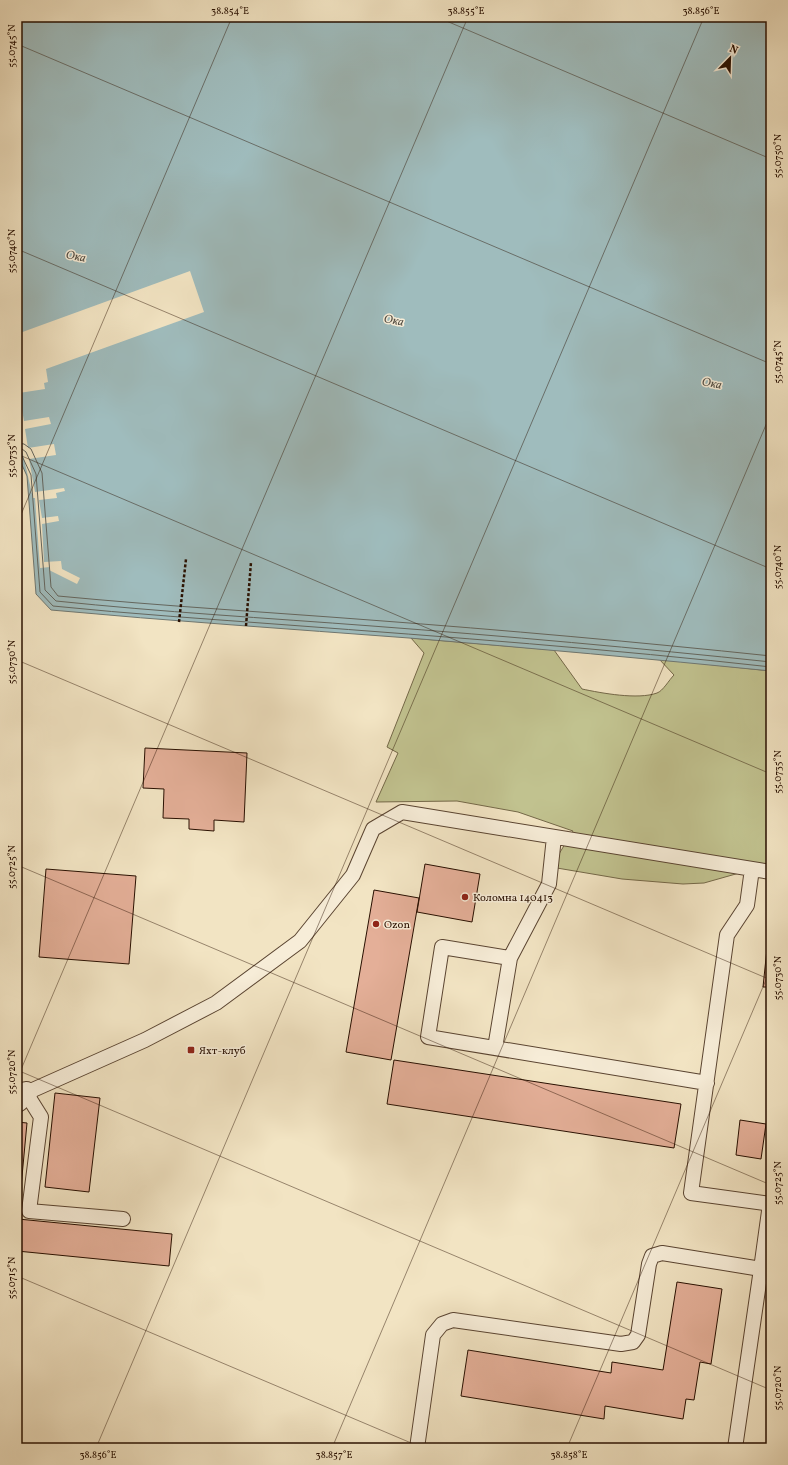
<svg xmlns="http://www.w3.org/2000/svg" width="788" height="1465" viewBox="0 0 788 1465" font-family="Vollkorn,serif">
	<rect width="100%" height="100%" fill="#f2e4c3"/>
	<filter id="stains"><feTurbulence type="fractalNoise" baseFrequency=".005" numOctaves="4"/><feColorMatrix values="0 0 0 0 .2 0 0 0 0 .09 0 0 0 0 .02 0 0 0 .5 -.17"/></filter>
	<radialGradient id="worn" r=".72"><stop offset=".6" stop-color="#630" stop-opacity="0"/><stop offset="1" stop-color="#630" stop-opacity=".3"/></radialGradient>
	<path fill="#c1c28f" stroke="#746848" d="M411,638L554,650L582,689C601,693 638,700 657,693C663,691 669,680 674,675L659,659L771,671V864L704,883L683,884L622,879L551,867L573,831L518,812L457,801L376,802L398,753L387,747L424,653Z"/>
	<path fill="#9fbcbd" stroke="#6f7771" d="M17,17H771V671C651,659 530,648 409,638C290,629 170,621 51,610L36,594L27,476L17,454Z"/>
	<path fill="#f2e4c3" d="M190,271L204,312L46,369L48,382L44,383L45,389L19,393L24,421L49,417L51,424L25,429L28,448L54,444L56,455L29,459L35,492L64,488L65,491L56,493L57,498L39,500L42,518L58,516L59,521L42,524L44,562L61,561L62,569L80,578L77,584L49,570L50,567L40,568L35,498H33L21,446L17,420V390L22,388L20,379L17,380V334Z"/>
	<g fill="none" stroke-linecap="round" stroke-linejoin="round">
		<path stroke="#64665e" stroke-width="1" d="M17,443L24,444L31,449L42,473L51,587L58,596C162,606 266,612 370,620C504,630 638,642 771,656
			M17,449H22L26,452L36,474L45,590L56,601C161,612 267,618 372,626C505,636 638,648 771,662
			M17,454L22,456L31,475L40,592L53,606C131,614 209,619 288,625C449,637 610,649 771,667"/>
	</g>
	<path fill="#e4af98" stroke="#280f00" d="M145,748L247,753L244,822L214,820V831L189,829V819L163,818L164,789L143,788Z
		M425,864L480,874L472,922L417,912Z
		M46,869L136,876L129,964L39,957Z
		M374,890L419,898L391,1060L346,1052Z
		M768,939L771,940V987H763Z
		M394,1060L681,1104L674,1148L387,1104Z
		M55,1093L100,1098L89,1192L45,1187Z
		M740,1120L766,1124L761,1159L736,1155Z
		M17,1122L27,1123L18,1219L172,1234L169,1266L17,1251Z
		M677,1282L722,1289L711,1364L700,1362L694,1400L686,1399L683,1419L605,1406L604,1419L461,1396L468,1350L611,1373L612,1362L663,1370Z"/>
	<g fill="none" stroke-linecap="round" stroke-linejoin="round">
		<defs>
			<path id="service" d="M752,869L747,905L727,935L691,1193L771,1204
				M510,958L442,947L428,1037L707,1083
				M495,1048L510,958L549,884L554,837
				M123,1219L29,1211L41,1117L26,1093L145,1040L216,1003L300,941L353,875L373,829L402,812L771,872
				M761,1269L770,1204
				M417,1448L433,1335L442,1324L453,1320L621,1344L633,1342L638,1335L649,1264L652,1256L662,1253L761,1269L735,1448"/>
			<path id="minor" d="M17,1101L26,1093"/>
		</defs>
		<use href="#service" stroke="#5a4431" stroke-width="16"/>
		<use href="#minor" stroke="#5a4431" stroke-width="24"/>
		<path stroke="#280f00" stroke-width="2.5" stroke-dasharray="3 2" stroke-linecap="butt" d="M179,622L186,559
			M246,626L251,562"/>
		<use href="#service" stroke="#f7edd8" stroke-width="14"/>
		<use href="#minor" stroke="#f7edd8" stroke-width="22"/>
	</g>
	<path fill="none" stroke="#280f00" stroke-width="1" stroke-opacity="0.45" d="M437,17L771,159M17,44L771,364M17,249L771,569M17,454L771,774M17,524L232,17M17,660L771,980M17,865L771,1185M17,1070L771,1390M17,1079L468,17M17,1276L423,1448M96,1448L704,17M332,1448L771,413M567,1448L771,968"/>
	<g fill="#8f2418" stroke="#f7edd8" stroke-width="1.5">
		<circle cx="465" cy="897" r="4"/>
		<circle cx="376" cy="924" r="4"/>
		<rect x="187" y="1046" width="8" height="8" rx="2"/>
	</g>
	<g text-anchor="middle" stroke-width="3" stroke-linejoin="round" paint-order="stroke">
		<g font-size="11" fill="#280f00" stroke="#f7edd8" text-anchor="start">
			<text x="473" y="901">Коломна 140413</text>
			<text x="384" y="928">Ozon</text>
			<text x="199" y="1054">Яхт-клуб</text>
		</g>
		<g font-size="12" font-style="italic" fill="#524c42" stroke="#f7edd8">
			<text transform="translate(76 256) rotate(11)" y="4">Ока</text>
			<text transform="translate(394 320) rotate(11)" y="4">Ока</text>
			<text transform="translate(712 383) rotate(11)" y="4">Ока</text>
		</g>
	</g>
	<rect width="788" height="1465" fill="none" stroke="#f2e4c3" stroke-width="44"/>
	<g transform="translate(730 58) rotate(23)" stroke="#f7edd8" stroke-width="3" paint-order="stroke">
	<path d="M0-3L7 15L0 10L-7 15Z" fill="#280f00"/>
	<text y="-6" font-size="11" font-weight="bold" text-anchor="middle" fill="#280f00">N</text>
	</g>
	<rect x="22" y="22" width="744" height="1421" fill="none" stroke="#280f00" stroke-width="1.5"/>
	<g font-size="10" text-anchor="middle" fill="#280f00">
		<text x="230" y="14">38.854°E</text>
		<text x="466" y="14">38.855°E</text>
		<text x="701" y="14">38.856°E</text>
		<text transform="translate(11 46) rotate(-90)" y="4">55.0745°N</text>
		<text transform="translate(777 156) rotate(-90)" y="4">55.0750°N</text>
		<text transform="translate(11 251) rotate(-90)" y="4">55.0740°N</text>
		<text transform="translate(777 362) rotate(-90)" y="4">55.0745°N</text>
		<text transform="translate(11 456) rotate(-90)" y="4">55.0735°N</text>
		<text transform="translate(777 567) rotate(-90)" y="4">55.0740°N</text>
		<text transform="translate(11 662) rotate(-90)" y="4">55.0730°N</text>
		<text transform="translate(777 772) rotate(-90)" y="4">55.0735°N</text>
		<text transform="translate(11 867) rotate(-90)" y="4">55.0725°N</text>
		<text transform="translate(777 978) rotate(-90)" y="4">55.0730°N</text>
		<text transform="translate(11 1072) rotate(-90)" y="4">55.0720°N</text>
		<text transform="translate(777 1183) rotate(-90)" y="4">55.0725°N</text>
		<text transform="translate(11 1278) rotate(-90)" y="4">55.0715°N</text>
		<text transform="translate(777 1388) rotate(-90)" y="4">55.0720°N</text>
		<text x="98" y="1458">38.856°E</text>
		<text x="334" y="1458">38.857°E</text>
		<text x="569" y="1458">38.858°E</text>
	</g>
	<rect width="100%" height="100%" filter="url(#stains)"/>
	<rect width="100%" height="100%" fill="url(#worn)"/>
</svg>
